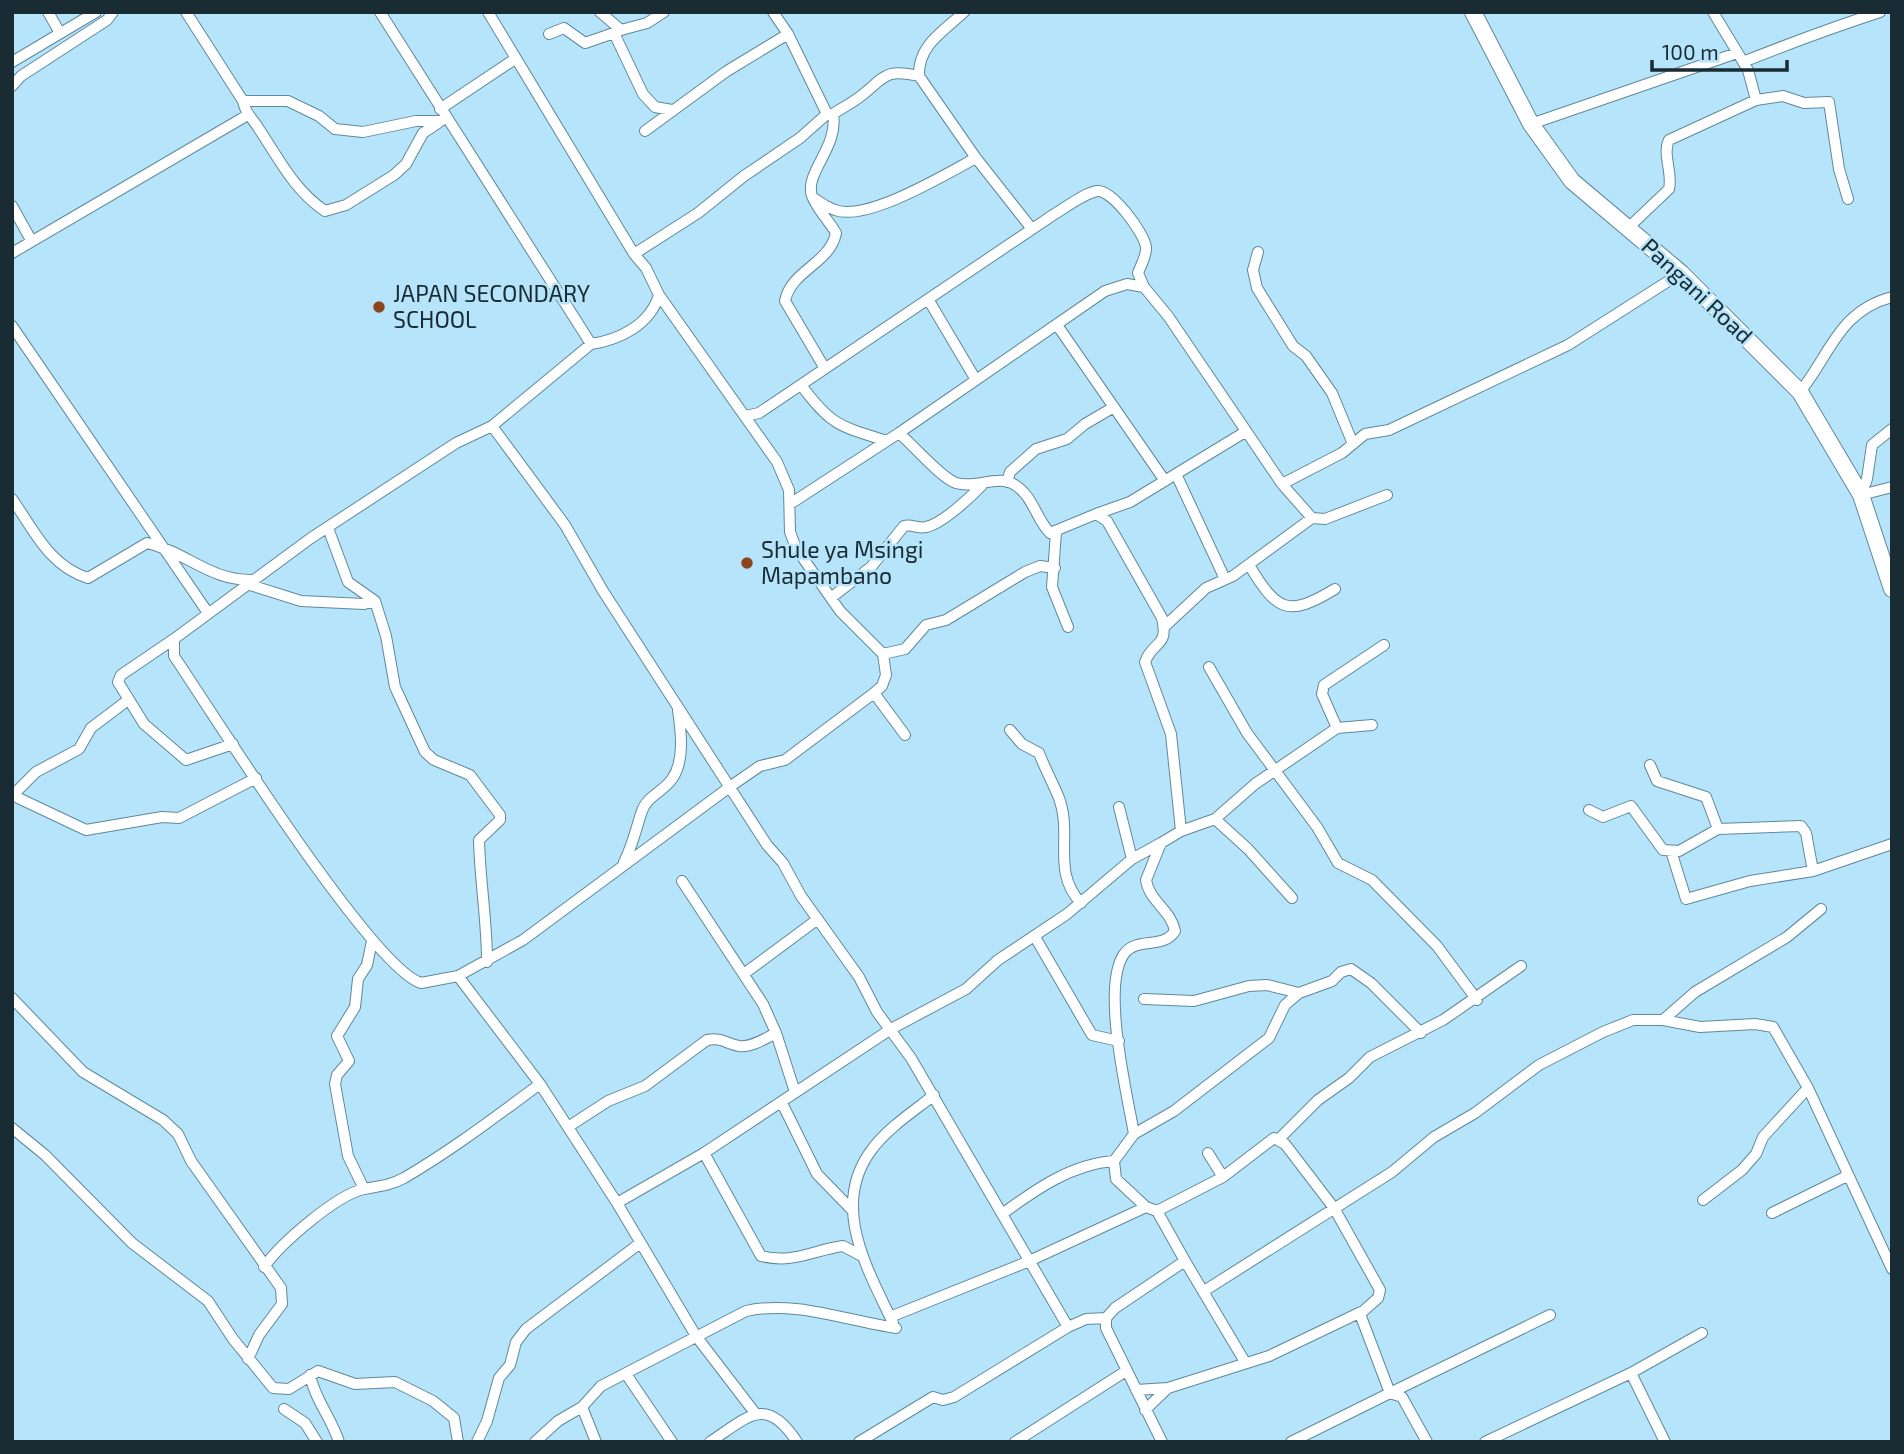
<svg xmlns="http://www.w3.org/2000/svg" width="1904" height="1454" viewBox="0 0 1904 1454" font-family="'Exo 2',sans-serif">
	<rect width="100%" height="100%" fill="#b6e4fa"/>
	<g fill="none" stroke-linecap="round" stroke-linejoin="round">
		<defs>
			<path id="street" d="M48,12L60,33
				M186,12L243,101C246,115 252,117 259,129C279,159 294,190 325,211L346,205L394,175L406,164L423,133L438,123
				M380,12L591,344C619,340 650,325 659,295L646,268L634,254L488,12
				M600,12L621,30L647,23L664,12
				M773,12L788,34L827,114H833C839,147 804,173 812,196C817,209 829,221 836,233C830,264 791,270 785,301L824,367
				M964,12C943,32 918,45 919,76L976,158L1032,229
				M1713,12L1748,70L1756,100
				M621,30L614,33L643,94L655,107L672,110
				M549,34L564,28L585,43L614,33
				M12,62L96,12
				M1743,62C1788,44 1834,27 1880,12
				M12,86L21,76L107,20L113,12
				M243,101H288L319,116L335,129L363,132L416,121H441
				M440,109L515,59
				M833,114C842,108 852,103 861,96C885,77 885,68 919,76
				M1531,124L1737,53
				M645,131L727,71L788,34
				M815,199C821,203 828,208 835,210C867,222 946,174 976,158
				M12,206L31,240
				M1628,228L1669,189C1673,173 1662,154 1669,140L1756,100L1783,96L1804,103L1829,102L1839,169L1848,199
				M1258,252L1253,270L1257,288L1293,346L1306,356L1332,393L1353,444
				M12,253L246,116
				M634,254L698,213L744,176L800,138L827,114
				M928,299L976,380
				M1057,325L1165,481
				M12,326L208,613
				M591,344L492,426L456,443L311,538L174,639V656C212,712 371,967 421,983L458,976L523,940L731,786L760,766L785,760L874,693L882,686L886,675L883,654L840,611L796,548L790,532L789,490L777,462L659,295
				M801,385C830,424 838,426 884,440
				M1800,392C1831,353 1839,311 1892,297
				M745,416L759,413L1053,215C1067,207 1082,194 1097,191C1112,189 1144,233 1146,247C1147,255 1141,265 1138,273L1144,287
				M492,426L565,525L603,591L767,845L783,863L801,896L859,977L877,1012L911,1058L1068,1327
				M899,433C913,445 941,478 956,483C975,489 999,474 1015,485C1033,496 1036,519 1050,533L1096,514L1107,521L1162,618C1169,648 1153,640 1145,662L1171,734L1181,831
				M1176,474L1224,577
				M1007,482L1010,472L1036,449L1067,439L1085,424L1114,407
				M1282,484L1342,453L1365,434L1389,430L1568,345L1681,273
				M1861,495L1867,479L1872,445L1892,429
				M1861,495L1892,487
				M12,499C34,530 49,566 88,578L147,543C189,553 209,581 254,580
				M790,504L899,433L1105,291L1127,284L1144,287L1168,316L1282,484L1312,518
				M1096,514L1130,502L1245,432
				M328,528L348,582L375,601L386,636L395,687L425,752L434,760L470,775L500,815V820L479,840C480,882 487,920 487,962
				M1056,532L1052,587L1068,627
				M1249,565C1277,611 1287,618 1335,589
				M247,584L301,601L364,604L375,601
				M832,597L871,567L904,526C912,524 919,529 926,527C942,524 972,496 983,484
				M1164,627L1206,588L1233,576L1312,518L1325,519L1387,495
				M174,639L121,675L118,682L144,724L186,760L233,744
				M883,654L905,649L926,625L946,620L1025,572L1040,566L1055,568
				M1209,667L1247,733L1317,827L1338,863L1372,880L1437,946L1477,1000
				M874,693L905,735
				M1337,728L1322,694L1324,685L1384,645
				M1010,730L1022,744L1039,753C1045,769 1053,783 1059,798C1073,836 1051,871 1081,903
				M1650,765L1657,781L1706,797L1718,829
				M12,796L36,772L79,749L91,728L128,700
				M14,796L86,830L162,817L179,818L256,778
				M1119,807L1132,859
				M1589,810L1603,817L1631,806L1663,850L1679,851L1718,829L1801,826L1806,833L1813,871
				M1215,819L1248,849L1292,898
				M1671,851L1686,899L1750,881L1813,871L1892,844
				M624,862C633,845 636,828 642,811C647,796 664,791 672,779C685,761 681,731 678,710
				M682,881L763,1004L776,1033L795,1092
				M1035,937L1092,1035L1119,1041
				M745,973L818,919
				M458,976L540,1084L617,1203L696,1336L755,1413
				M12,998L83,1072L163,1120L178,1134L191,1161L281,1288L282,1304L259,1335L248,1359
				M1144,999L1194,1001L1249,986L1267,985L1299,993L1332,981L1341,972L1351,969L1371,983L1421,1033
				M1663,1020L1695,992L1787,937L1821,909
				M782,1103L817,1174L852,1210
				M568,1127L608,1101L645,1086L707,1040C722,1037 726,1044 739,1046C751,1048 766,1038 776,1033
				M12,1128L45,1155L132,1243L208,1301L233,1339L273,1388L289,1389L318,1371L355,1384L395,1382L433,1401L454,1418L458,1442
				M1134,1134L1174,1111L1269,1038L1285,1005L1299,993
				M1278,1140L1318,1100L1349,1078L1370,1057L1443,1020L1521,966
				M704,1153L761,1256C794,1264 813,1250 843,1246L860,1255
				M1208,1153L1223,1177
				M364,1189L348,1156L335,1084L337,1075L349,1061L337,1036L355,1007L358,979L367,965L372,941
				M1703,1200L1742,1170L1756,1154L1763,1137L1808,1088
				M617,1203L704,1153L891,1029L966,989L998,960L1067,914L1132,859L1161,843
				M1157,1211L1223,1177L1274,1138L1285,1144L1334,1208L1380,1290L1378,1298L1360,1314L1390,1393L1550,1315
				M1772,1213L1847,1176
				M1002,1214C1035,1190 1071,1164 1114,1161
				M1185,1261L1245,1362
				M264,1267C280,1244 336,1195 364,1189C379,1186 389,1186 404,1178C452,1150 495,1117 540,1084
				M1204,1291L1392,1172L1434,1137L1475,1113L1539,1065L1603,1032L1633,1020H1663L1700,1027L1755,1024L1773,1027L1808,1088L1892,1269
				M890,1317L1027,1262L1146,1207
				M893,1323C867,1268 829,1204 873,1148C888,1128 914,1111 934,1095
				M1631,1373L1665,1442
				M626,1374L672,1442
				M310,1375C315,1400 331,1417 339,1442
				M1136,1390L1168,1388
				M284,1409L305,1423L317,1442
				M1145,1410L1168,1388L1269,1356L1361,1312
				M477,1442L487,1421L499,1378L510,1365L516,1342L526,1329L639,1244
				M535,1442L558,1421L582,1407
				M596,1442L582,1407L601,1386L746,1311C795,1300 847,1321 896,1328
				M710,1442C748,1417 766,1394 797,1442
				M859,1442L933,1397L943,1400L954,1397L1068,1327L1086,1319L1106,1318
				M1015,1442L1126,1371
				M1162,1442L1106,1328V1318L1115,1308L1185,1261L1157,1211L1146,1207L1116,1179L1114,1161L1134,1134C1127,1093 1101,987 1124,954C1137,936 1163,950 1175,931C1171,910 1149,901 1146,880L1161,843L1181,831L1215,819L1255,784L1337,728L1372,725
				M1291,1442L1390,1393L1402,1397L1427,1442
				M1485,1442L1631,1373L1702,1333"/>
			<path id="secondary" d="M1473,12L1531,124L1572,181L1681,273L1800,392L1861,495L1892,589"/>
		</defs>
		<use href="#street" stroke="#5e899c" stroke-width="12"/>
		<use href="#secondary" stroke="#5e899c" stroke-width="18"/>
		<use href="#street" stroke="#fff" stroke-width="10"/>
		<use href="#secondary" stroke="#fff" stroke-width="16"/>
	</g>
	<g fill="#8c461e" stroke="#b6e4fa" stroke-width="2.5">
		<circle cx="379" cy="307" r="7"/>
		<circle cx="747" cy="563" r="7"/>
	</g>
	<g text-anchor="middle" stroke-width="5" stroke-linejoin="round" paint-order="stroke">
		<g font-size="23" fill="#192b33" stroke="#b6e4fa">
			<text transform="translate(1697 291) rotate(43)" y="8">Pangani Road</text>
		</g>
		<g font-size="23" fill="#192b33" stroke="#b6e4fa" text-anchor="start">
			<text x="393" y="302">JAPAN SECONDARY<tspan x="393" dy="26">SCHOOL</tspan></text>
			<text x="761" y="558">Shule ya Msingi<tspan x="761" dy="26">Mapambano</tspan></text>
		</g>
	</g>
	<rect width="1904" height="1454" fill="none" stroke="#192b33" stroke-width="28"/>
	<path d="M1652 60v10h135v-10" fill="none" stroke="#192b33" stroke-width="3.5"/>
	<text x="1662" y="60" font-size="21" fill="#192b33" stroke="#b6e4fa" stroke-width="5" paint-order="stroke">100 m</text>
</svg>
